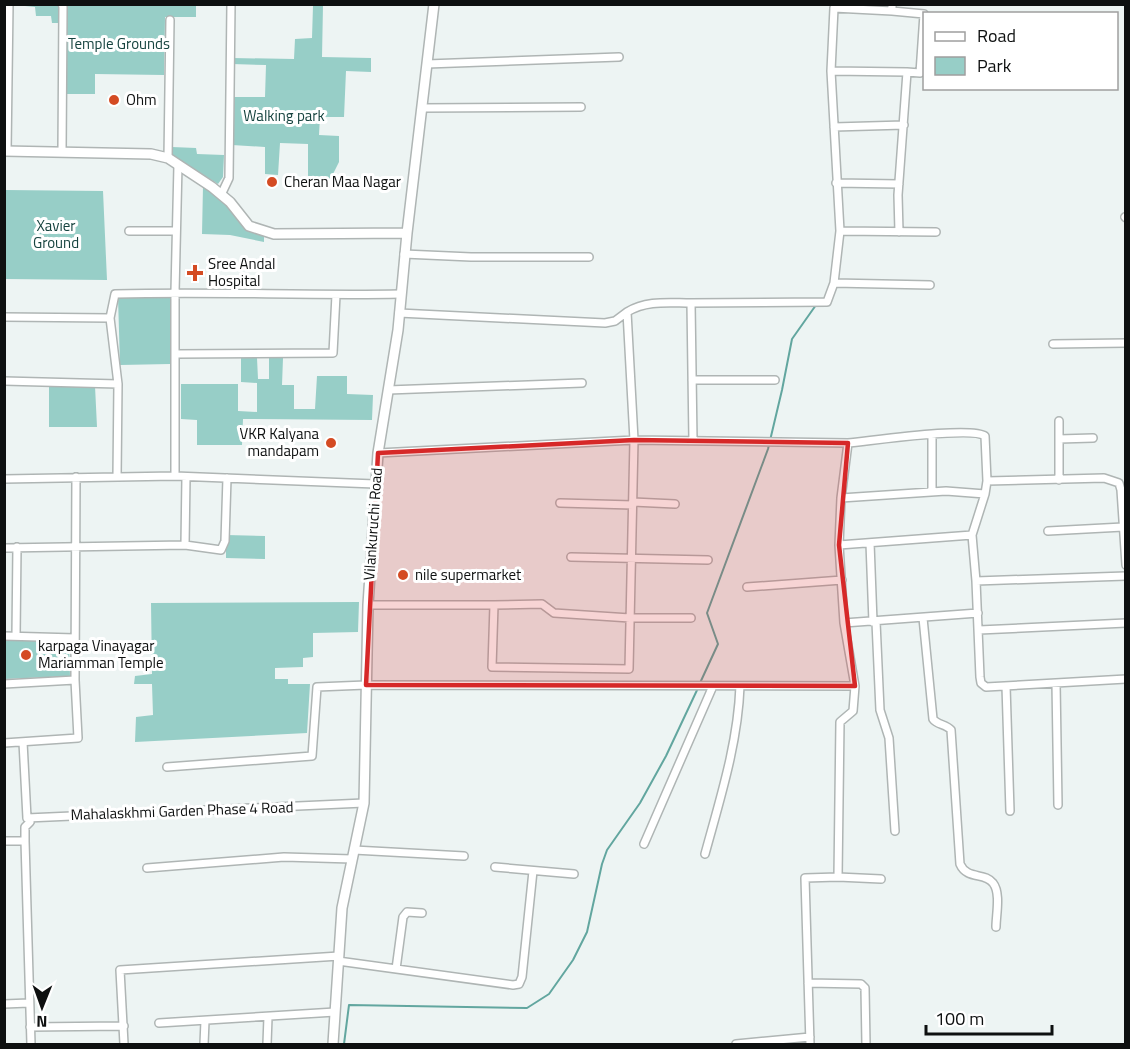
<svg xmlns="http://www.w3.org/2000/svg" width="1130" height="1049" viewBox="0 0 1130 1049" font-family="'Titillium Web',sans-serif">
	<rect width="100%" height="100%" fill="#edf4f3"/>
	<path fill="#97cec7" d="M15,5H60L61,23H52L51,16H36L35,7Z
		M67,5H196V17H165L164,75L95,74V94H67Z
		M323,5L322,57L371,58V72L346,71L344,117H320L319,135L339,136V162L326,188L308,187V144L280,143L278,175L265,174V147L232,145L233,97H265L266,65L232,64V58L294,59L295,39L312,38L313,6Z
		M172,147L196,148L197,154L224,155L223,177L218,184L173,156Z
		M203,186L264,235V242L230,235L202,234Z
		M5,190L103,191L107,280L5,279Z
		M171,296L170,364L120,365L118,297Z
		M269,357L283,358L282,385H294V409H315L317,376H347V394L373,395L372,420L243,419L242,445H197V420L181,419V384H238V411L257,412V383L241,382V358H257L258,379H269Z
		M49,385L95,386L97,427H49Z
		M226,535L265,536V559L226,558Z
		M359,602L358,632L313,633V657L303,658V667L275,668V679H288V684H310L307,733L135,742L136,717L153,715L152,684H134L135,676L152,674L151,603Z
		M4,639L69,641L70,676L5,679Z"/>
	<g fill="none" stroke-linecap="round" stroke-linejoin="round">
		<path stroke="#62a69f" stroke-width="2" d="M700,683L718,644L707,613L768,449L782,390L792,339L816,305
			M344,1044L349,1005L527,1008L549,994L573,960L587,932L602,864L607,850L640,803L666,756L698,688"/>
		<defs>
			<path id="street" d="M62,4L63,7L62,151
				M892,4V11L924,14
				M835,5L834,8L892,11
				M834,8L831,71L840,231L936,232
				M427,64L619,57
				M831,71L907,72L898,195L899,232
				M907,72L920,73L924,14
				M422,108L581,107
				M834,127L904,125
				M7,151L9,4
				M168,158L170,20
				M836,183L899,184
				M221,195L229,178L231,4
				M1125,217L1126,218
				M129,231H176
				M404,254L471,257H589
				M834,283L930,285
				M627,312C647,300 668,303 691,303
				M4,317L110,318
				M1053,344L1126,343
				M176,354L333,353L336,295
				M692,380H775
				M4,381L118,384
				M388,390L582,383
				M1059,421V480
				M1059,439L1093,438
				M693,441L691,303L827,302L834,283L840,231
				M378,453L634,440L848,443
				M175,476V292L178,165
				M117,477L118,384L110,318L115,294C210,291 305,296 400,294
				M4,479L175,476L375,484
				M987,481L1104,478L1119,483L1121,490L1126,565
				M932,492V435
				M841,498L946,491L985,494
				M633,502L675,504
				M560,503L633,505
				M1048,531L1123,527
				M972,535L985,494L987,481L985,436C971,426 871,441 848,443L841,498L839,545L844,623L978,613
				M870,543L873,622
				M185,545L221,550L225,541L227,478
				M839,545L972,535L976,581
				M4,548L185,545L186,477
				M571,557L708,560
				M1126,576L976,581L980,677L981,683L986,687L1126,679
				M747,587L842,580
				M368,605H494L492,667L629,669L634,440L627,312L615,321L605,323L399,313
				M494,605L542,604L554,613L630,618H691
				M923,618L933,719C937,725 946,724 951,730L960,864C967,880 985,872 993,883C1001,893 996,915 996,927
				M876,622L880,710L889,738L895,831
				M979,630L1126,623
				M4,636L75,638
				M16,636L17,547
				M1056,683L1058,805
				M4,684L75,680
				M1006,686L1010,811
				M23,742L27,818
				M4,743L78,738L75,680L76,477
				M167,767L312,756L317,687L366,685L855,686
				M4,841H25L31,1044
				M25,841V827L30,822L27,818L364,803
				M644,844L713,686
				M354,850L464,856
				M705,854C720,799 738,743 740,686
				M495,867L574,874
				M147,868L284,857L352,859
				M838,877L881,879
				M338,961L513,985L519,984L522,977L533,871
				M396,969L403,917L407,912L422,913
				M808,983L861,984L865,988L866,1044
				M4,1004L29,1003
				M159,1023L335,1012
				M30,1027L124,1026
				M124,1044L120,970L339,956
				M204,1044L205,1021
				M267,1044L268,1017
				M736,1044L810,1037
				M810,1044L805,878L838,877L840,722L853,711L855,686L844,623"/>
			<path id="secondary" d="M4,151L151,154L168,158L212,187L230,202L249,226L274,234L407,233
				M333,1044L342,908L364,803L368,605L378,453L398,330L407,233L434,4"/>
		</defs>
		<use href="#street" stroke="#afb5b4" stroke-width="10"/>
		<use href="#secondary" stroke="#afb5b4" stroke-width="12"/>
		<use href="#street" stroke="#fff" stroke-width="7"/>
		<use href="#secondary" stroke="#fff" stroke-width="9"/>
	</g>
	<path fill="#d62828" fill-opacity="0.2" stroke="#d62828" stroke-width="4.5" stroke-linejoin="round" d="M634,440L848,443L839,545L855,686L366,685L378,453Z"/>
	<g fill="#d44b23" stroke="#fff" stroke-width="2">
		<circle cx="114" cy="100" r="6"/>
		<circle cx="272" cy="182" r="6"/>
		<path d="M192 264h6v6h6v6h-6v6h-6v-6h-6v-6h6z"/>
		<circle cx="331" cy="443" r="6"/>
		<circle cx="403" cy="575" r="6"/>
		<circle cx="26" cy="655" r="6"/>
	</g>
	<g text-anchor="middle" stroke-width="6" stroke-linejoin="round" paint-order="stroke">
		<g font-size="15" fill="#16433f" stroke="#fff">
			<text x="119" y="49">Temple Grounds</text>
			<text x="284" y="121">Walking park</text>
			<text x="56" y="231">Xavier<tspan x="56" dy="17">Ground</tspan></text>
		</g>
		<g font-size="15" fill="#0e1010" stroke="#fff" text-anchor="start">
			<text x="126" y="105">Ohm</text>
			<text x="284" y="187">Cheran Maa Nagar</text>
			<text x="208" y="269">Sree Andal<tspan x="208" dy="17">Hospital</tspan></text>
			<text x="319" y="439" text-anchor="end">VKR Kalyana<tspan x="319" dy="17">mandapam</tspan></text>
			<text x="415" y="580">nile supermarket</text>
			<text x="38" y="651">karpaga Vinayagar<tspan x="38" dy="17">Mariamman Temple</tspan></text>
		</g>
		<g font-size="15" fill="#0e1010" stroke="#fff">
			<text transform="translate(373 524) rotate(-86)" y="5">Vilankuruchi Road</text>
			<text transform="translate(182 811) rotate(-2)" y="5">Mahalaskhmi Garden Phase 4 Road</text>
		</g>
	</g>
	<rect width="1130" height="1049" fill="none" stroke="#0e1010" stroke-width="12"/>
	<rect x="923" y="12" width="195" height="78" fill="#ffffff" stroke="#9f9f9f" stroke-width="1.5"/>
	<rect x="935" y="32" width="30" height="9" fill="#ffffff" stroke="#9f9f9f" stroke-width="1.5"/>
	<text x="977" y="42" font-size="18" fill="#0e1010">Road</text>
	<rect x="935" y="57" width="30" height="18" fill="#97cec7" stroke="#9f9f9f" stroke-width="1.5"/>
	<text x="977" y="72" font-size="18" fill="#0e1010">Park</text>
	<g transform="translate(42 1007) rotate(181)" stroke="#ffffff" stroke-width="4.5" paint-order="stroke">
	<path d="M0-4.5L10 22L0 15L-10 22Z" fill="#0e1010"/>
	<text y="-9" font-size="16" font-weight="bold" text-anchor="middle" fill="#0e1010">N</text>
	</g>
	<path d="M926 1025v9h126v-9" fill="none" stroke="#0e1010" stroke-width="3"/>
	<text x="935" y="1025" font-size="18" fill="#0e1010" stroke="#ffffff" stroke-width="4.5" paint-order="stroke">100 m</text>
</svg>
